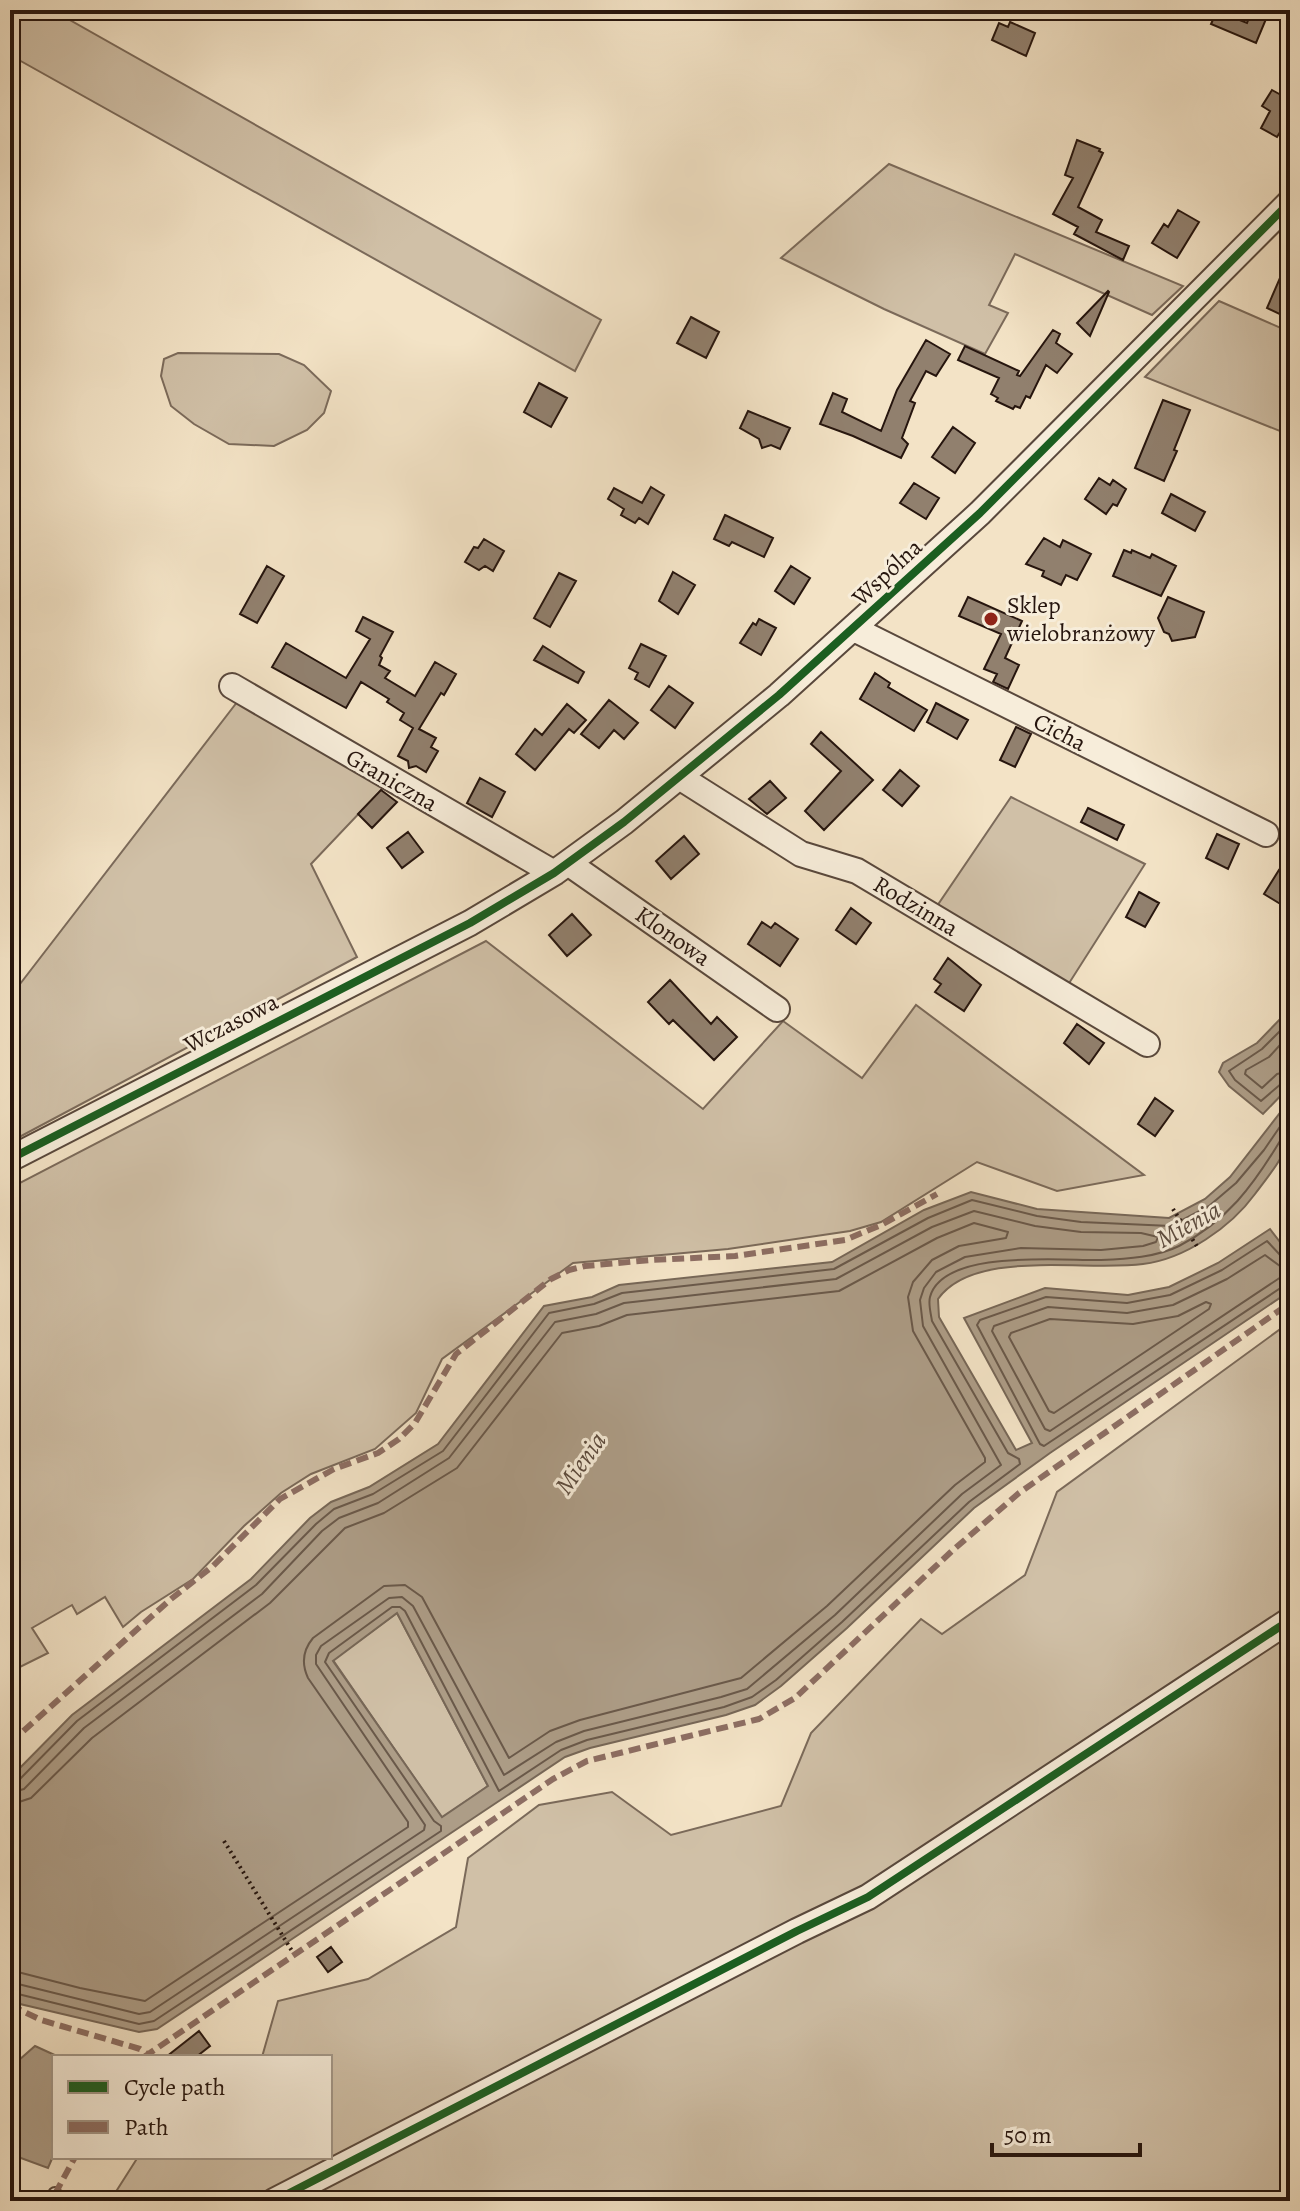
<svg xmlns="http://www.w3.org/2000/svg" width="1300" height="2211" viewBox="0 0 1300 2211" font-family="Alegreya,serif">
	<rect width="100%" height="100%" fill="#f3e3c6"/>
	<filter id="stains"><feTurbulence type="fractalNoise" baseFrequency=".0025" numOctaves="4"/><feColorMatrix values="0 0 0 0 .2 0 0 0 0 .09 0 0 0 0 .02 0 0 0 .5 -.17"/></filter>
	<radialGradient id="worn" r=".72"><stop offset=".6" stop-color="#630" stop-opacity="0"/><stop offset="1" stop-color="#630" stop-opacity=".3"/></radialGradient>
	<path fill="#d0c0a7" stroke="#7b6a5a" stroke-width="2" d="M10,10H52L601,320L575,371L10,55Z
		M889,164L1183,286L1152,315L1015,254L989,305L1008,313L985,354L884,309L781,258Z
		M1219,301L1290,332V435L1145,377Z
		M178,353L279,354L304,365L331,391L324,413L307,430L274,446L229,444L194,424L171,406L161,376L164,359Z
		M241,697L386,785L311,864L357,957L10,1142V997Z
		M1011,797L1145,864L1066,988L935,909Z
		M486,941L703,1109L783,1021L862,1078L916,1005L1144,1175L1057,1191L977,1162L881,1222L850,1231L728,1249L573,1263L442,1359L416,1413L375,1449L311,1474L281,1493L244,1526L193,1579L141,1612L123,1627L105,1597L77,1614L72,1605L32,1628L48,1653L10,1672V1188Z
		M1290,1322V2201H110L138,2157H330V2057H262L278,2001L368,1979L456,1927L468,1858L539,1805L612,1792L671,1835L781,1806L811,1733L921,1619L942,1634L1025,1575L1057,1492Z
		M397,1613L488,1786L442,1818L333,1660Z"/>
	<path fill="#ad9d87" stroke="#776757" stroke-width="2" fill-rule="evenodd" d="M1286,1013L1290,1015V1086L1263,1114L1229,1086L1219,1072L1223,1063L1257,1043Z
		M1290,1100C1290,1112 1293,1131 1289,1142C1281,1161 1267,1178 1255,1194C1231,1227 1185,1259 1143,1264C1087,1272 974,1248 938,1299L939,1317L1016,1450L1032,1443L964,1318L1045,1288L1128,1295L1169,1287L1218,1263L1270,1229L1290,1255V1291L1050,1453L974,1508L847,1628L781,1686L755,1705L726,1715L590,1748L565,1757L157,2029L139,2032L20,2004L10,1998V1778L72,1715L251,1579L310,1518L331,1502L369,1487L438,1444L544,1306L592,1297L619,1285L832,1262L924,1210L971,1192L1037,1209L1169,1218L1205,1199L1230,1177ZM397,1613L488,1786L442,1817L333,1661Z
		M35,2046L59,2057H54V2154L48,2168L10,2154V2068Z"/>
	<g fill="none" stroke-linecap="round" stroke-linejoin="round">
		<path stroke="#6a594a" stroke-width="2" d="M1290,1021L1262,1049L1229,1071L1235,1080L1261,1101L1282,1083L1290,1081
			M1290,1034L1269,1057L1246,1070L1245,1074L1262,1088L1277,1074L1290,1071
			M1265,1255L1284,1269V1275L1050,1431L1045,1429L992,1331L994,1326L1048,1307L1127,1313L1173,1305L1227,1279Z
			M1290,1259L1282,1257L1267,1241L1222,1270L1170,1295L1127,1303L1046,1297L980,1320L977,1325L1040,1444L1044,1446L1282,1287L1290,1285
			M1206,1302L1211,1304L1209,1309L1054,1413L1049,1411L1009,1337L1011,1333L1050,1319L1133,1324L1178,1316Z
			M10,1783L19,1780L77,1721L256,1585L316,1524L334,1509L373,1494L443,1451L549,1313L594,1304L622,1293L834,1269L928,1218L972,1200L1037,1216L1081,1222L1171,1226L1209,1206L1236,1183L1264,1150L1290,1112
			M10,1793L24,1789L84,1728L262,1594L322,1531L339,1518L378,1503L449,1458L555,1322L596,1314L624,1303L836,1279L932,1227L974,1211L1035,1226L1081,1232L1141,1233L1158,1237L1156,1242L1143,1246L1101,1250L1021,1248L965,1257L936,1272L924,1288L920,1300L923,1326L1001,1465L962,1494L835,1615L747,1689L721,1697L584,1731L556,1742L504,1775L413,1606L402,1597L389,1598L321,1646L316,1655V1664L425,1825L424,1830L150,2012L139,2014L10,1982
			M10,1805L31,1798L92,1738L270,1603L345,1528L384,1513L457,1468L562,1333L599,1326L627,1315L839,1291L937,1238L974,1223L1008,1232L1006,1238L959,1246L932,1260L913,1282L908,1297L913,1331L985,1458V1462L955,1485L827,1606L741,1678L580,1720L550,1731L509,1758L422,1597L405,1585L384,1586L313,1638C303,1650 301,1663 308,1678L408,1822V1827L145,2001L80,1988L10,1970
			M10,1992L139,2024L154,2021L441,1831V1826L434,1821L325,1662L329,1653L392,1607H400L405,1611L499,1791L561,1750L587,1740L724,1707L752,1697L776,1680L842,1622L969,1502L1020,1464L1019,1459L1008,1453L932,1321C931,1314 928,1304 930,1297C943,1248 1064,1261 1101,1260C1127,1259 1157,1257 1179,1246C1227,1221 1253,1186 1280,1141L1290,1138"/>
	</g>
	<path fill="#91806e" stroke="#26150e" stroke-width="2" d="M1217,11L1247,23L1251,13L1266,19L1256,43L1211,24Z
		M1010,22L1035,33L1026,56L992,40L999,23L1008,27Z
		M1272,90L1290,100V133L1282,129L1277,137L1261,128L1270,111L1262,106Z
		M1077,140L1100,149L1099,151L1103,153L1078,207L1102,220L1096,232L1129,246L1123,260L1074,234L1078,227L1053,214L1073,178L1065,175Z
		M1178,210L1199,222L1177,258L1152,243L1164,224L1168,227Z
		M1290,255V319L1267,308Z
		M1108,291L1109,292L1090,336L1077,323Z
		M691,317L719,332L706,358L677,343Z
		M1053,330L1060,334L1056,343L1072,354L1057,373L1046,365L1030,398L1026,396L1020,408L1015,406L1013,409L996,401L998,398L991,394L999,378L958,360L965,346L1019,371L1017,375L1020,376Z
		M926,340L950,354L936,376L926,371L910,401L915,403L902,438L908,444L901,458L853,436L820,424L833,393L847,399L842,412L881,431L897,390Z
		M539,383L567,398L551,427L524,412Z
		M1163,400L1190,410L1174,450L1177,451L1164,481L1135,468Z
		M748,411L790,428L780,449L771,445L762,448L759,439L740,428Z
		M953,427L975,443L955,473L932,457Z
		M1099,478L1110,485L1113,480L1126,489L1117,506L1113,504L1106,514L1085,499Z
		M914,483L939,498L926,519L900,503Z
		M651,487L664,495L648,524L639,518L635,523L621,515L624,509L608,499L614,488L642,503Z
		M1171,494L1205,512L1195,531L1162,513Z
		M725,515L773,538L764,557L732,542L729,546L714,539Z
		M1044,538L1060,547L1063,540L1091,554L1077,580L1066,575L1061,585L1042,576L1044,571L1026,564Z
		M484,539L504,551L493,571L485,566L479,570L465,562L474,547L478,548Z
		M1124,550L1131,553L1132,550L1150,558L1152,554L1176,566L1161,596L1113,576Z
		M267,566L284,576L257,623L240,614Z
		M791,566L810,578L794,604L775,591Z
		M673,572L695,585L678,614L659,601Z
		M559,573L576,581L550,627L534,618Z
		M968,597L1022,621L1005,658L1019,665L1008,689L993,682L997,674L984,669L1001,634L959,616Z
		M1168,597L1204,612L1195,637L1172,641L1169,634L1164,632L1158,618Z
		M363,617L393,632L380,656L382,658L379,665L390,671L385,678L415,696L435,662L456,674L444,695L441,693L419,729L436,738L431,747L438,751L426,772L416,766L409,768L408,761L398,756L413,728L400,720L404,713L387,702L389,699L361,682L346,708L272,667L286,643L346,678L370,639L356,631Z
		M759,619L776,628L761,655L740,643L753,623L756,625Z
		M641,644L666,656L649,687L635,679L638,673L629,668Z
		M543,646L584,672L578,683L534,660Z
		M875,673L890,683L888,687L927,710L914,731L860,699Z
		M669,686L693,703L675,728L651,710Z
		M609,700L638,723L624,739L614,730L599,748L581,734Z
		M936,703L968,720L957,739L927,722Z
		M567,704L586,720L574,733L569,729L535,770L516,754L535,729L542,735Z
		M1016,727L1031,734L1015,767L1000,760Z
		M821,732L873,780L824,830L805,811L841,771L811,744Z
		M900,770L919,786L902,806L883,790Z
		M480,778L505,792L492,817L467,803Z
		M770,781L786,798L767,814L749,799Z
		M381,790L397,802L372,828L358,814Z
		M1088,808L1124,825L1117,840L1081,822Z
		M408,832L423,852L402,868L387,848Z
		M1217,834L1239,844L1228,869L1206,858Z
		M684,836L699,854L671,879L656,861Z
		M1279,870L1290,877V892L1282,905L1264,894Z
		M1139,892L1159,903L1145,927L1126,917Z
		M851,908L871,923L856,944L836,930Z
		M572,914L591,935L567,956L549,935Z
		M762,922L771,928L775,923L798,939L780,966L748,944Z
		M948,958L981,985L964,1011L935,992L941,984L934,979Z
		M670,980L711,1024L717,1017L737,1037L714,1060L673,1020L669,1024L648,1002Z
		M1077,1024L1104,1043L1089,1064L1064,1043Z
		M1155,1098L1173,1111L1155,1136L1138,1124Z
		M331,1947L342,1962L328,1972L317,1957Z
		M199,2031L210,2046L196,2057H166Z"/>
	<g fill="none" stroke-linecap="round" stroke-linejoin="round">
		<defs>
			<path id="lane" d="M52,2201L55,2194"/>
			<path id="street" d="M854,629L1266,834
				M232,686L554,873
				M681,778L801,854L857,871L1147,1044
				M568,863L777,1009
				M10,1159L470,923L554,873L624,822L779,695L980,513L1290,202
				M274,2201L797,1931L868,1897L1290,1620"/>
		</defs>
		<use href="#lane" stroke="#59483c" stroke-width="16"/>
		<use href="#street" stroke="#59483c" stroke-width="28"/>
		<path stroke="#26150e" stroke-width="4" stroke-dasharray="2 4" stroke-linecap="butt" d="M1173,1209L1198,1248
			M224,1841L292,1951"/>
		<use href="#lane" stroke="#f7edda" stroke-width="12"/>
		<use href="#street" stroke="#f7edda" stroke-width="24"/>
		<path stroke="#8d6e63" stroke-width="6" stroke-dasharray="12 6" stroke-linecap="butt" d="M10,1743L171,1599L213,1566L280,1499L334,1469L378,1453L399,1439L415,1423L456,1354L551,1279L569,1270L585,1266L651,1260L735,1256L845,1240L881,1225L937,1194
			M10,2005L41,2020L140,2049L147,2054
			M144,2057L553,1779L587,1761L759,1719L795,1698L952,1551L1019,1493L1290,1303
			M55,2194L75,2157"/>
		<defs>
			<path id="cycleway" d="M10,1159L470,923L554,873L624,822L779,695L980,513L1290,202
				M274,2201L797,1931L868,1897L1290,1620"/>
		</defs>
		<use href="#cycleway" stroke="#f7edda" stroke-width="13"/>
		<use href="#cycleway" stroke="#1b5e20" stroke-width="8"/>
	</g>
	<circle fill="#8f2418" stroke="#f7edda" stroke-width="3" cx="991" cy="619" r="8"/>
	<g text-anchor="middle" stroke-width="6" stroke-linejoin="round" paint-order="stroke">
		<g font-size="24" fill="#26150e" stroke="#f7edda">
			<text transform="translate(887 572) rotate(-43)" y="8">Wspólna</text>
			<text transform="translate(1060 732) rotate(27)" y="8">Cicha</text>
			<text transform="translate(392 780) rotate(30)" y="8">Graniczna</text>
			<text transform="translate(916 906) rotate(31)" y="8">Rodzinna</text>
			<text transform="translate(673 936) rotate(35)" y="8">Klonowa</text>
			<text transform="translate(231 1023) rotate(-27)" y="8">Wczasowa</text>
		</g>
		<g font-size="24" fill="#26150e" stroke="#f7edda" text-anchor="start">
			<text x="1007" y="613">Sklep<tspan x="1007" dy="28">wielobranżowy</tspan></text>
		</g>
		<g font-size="26" font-style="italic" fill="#5c4b3e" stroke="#f7edda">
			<text transform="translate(1188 1224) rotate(-29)" y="9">Mienia</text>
			<text transform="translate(580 1463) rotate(-55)" y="9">Mienia</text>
		</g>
	</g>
	<rect width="1300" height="2211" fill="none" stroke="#f3e3c6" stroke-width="40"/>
	<rect x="12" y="12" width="1276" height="2187" fill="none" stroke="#26150e" stroke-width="4"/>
	<rect x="20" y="20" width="1260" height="2171" fill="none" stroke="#26150e" stroke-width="2"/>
	<rect x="52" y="2055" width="280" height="104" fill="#f7edda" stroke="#a39788" stroke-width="2"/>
	<rect x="68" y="2081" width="40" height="12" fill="#1b5e20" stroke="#a39788" stroke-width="2"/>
	<text x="124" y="2095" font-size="24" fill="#26150e">Cycle path</text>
	<rect x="68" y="2121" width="40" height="12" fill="#8d6e63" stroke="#a39788" stroke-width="2"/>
	<text x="124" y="2135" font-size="24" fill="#26150e">Path</text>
	<path d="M992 2143v12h148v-12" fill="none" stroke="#26150e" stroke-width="4"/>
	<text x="1004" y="2143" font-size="24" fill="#26150e" stroke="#f7edda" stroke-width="6" paint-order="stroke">50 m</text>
	<rect width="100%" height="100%" filter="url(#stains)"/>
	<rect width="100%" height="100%" fill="url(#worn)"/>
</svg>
